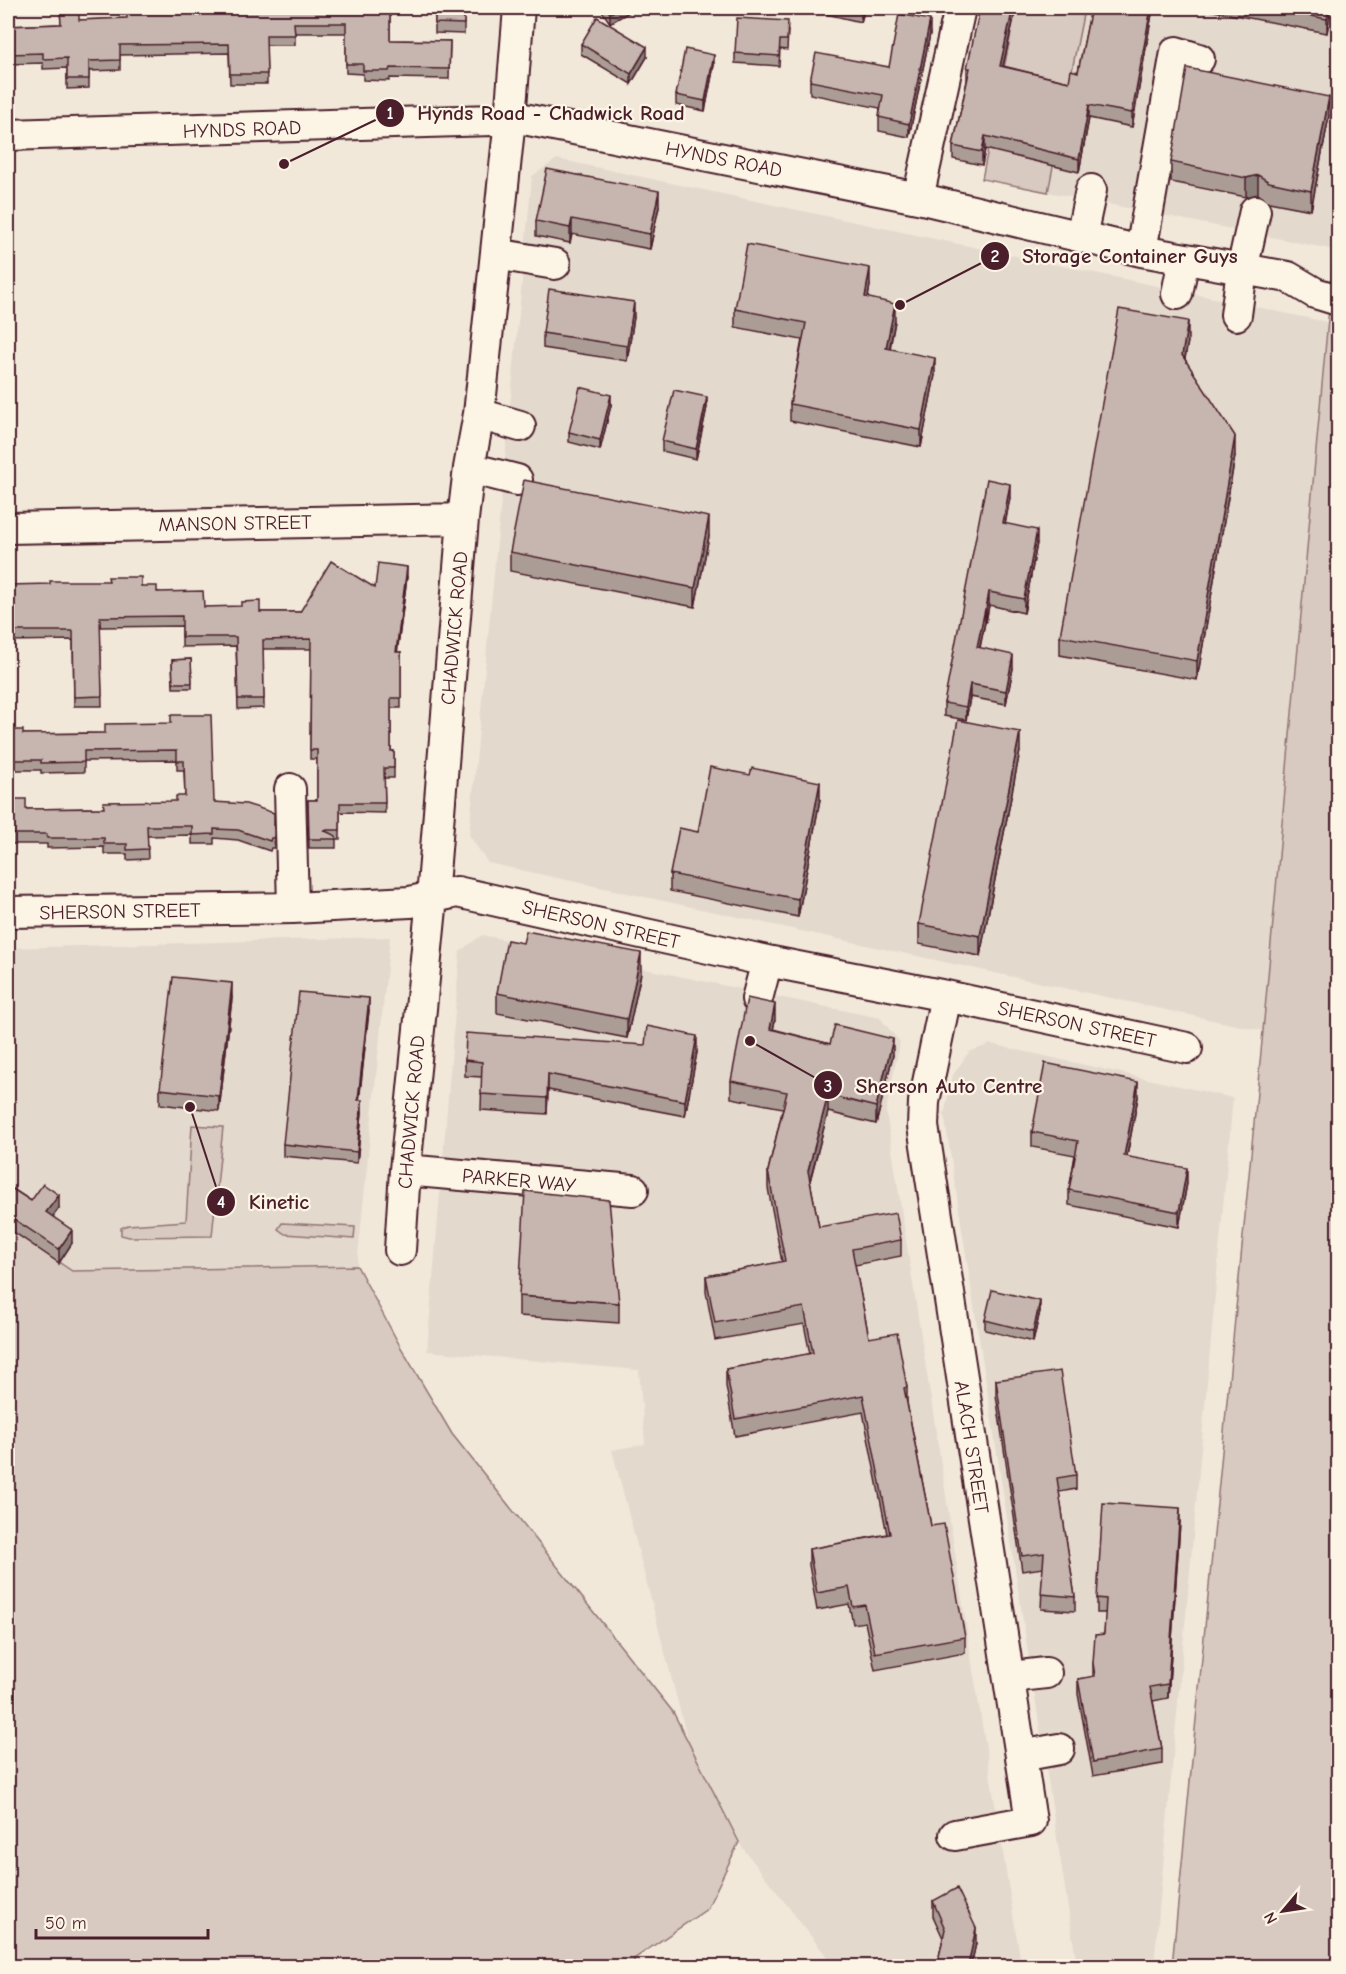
<svg xmlns="http://www.w3.org/2000/svg" width="1346" height="1974" viewBox="0 0 1346 1974" font-family="'Comic Neue',sans-serif">
	<rect width="100%" height="100%" fill="#f1e8da"/>
	<filter id="ink" filterUnits="userSpaceOnUse"><feTurbulence type="fractalNoise" baseFrequency=".0167" numOctaves="2"/><feDisplacementMap in="SourceGraphic" scale="12" xChannelSelector="R" yChannelSelector="G"/><feConvolveMatrix kernelMatrix="1 2 1 2 8 2 1 2 1" color-interpolation-filters="sRGB"/></filter>
	<g filter="url(#ink)">
		<path fill="#e4d9cd" d="M1040,8H1338V209L1335,250L1048,192L1083,16Z
			M557,159L1327,322L1263,1031L488,863L469,835L532,176Z
			M482,935L880,1018L900,1042L886,1111L973,1669L1020,1957L1016,1966H834L702,1795L612,1450L645,1444L639,1370L427,1351L460,951Z
			M390,937L357,1266L8,1273V948Z
			M991,1044L1233,1098L1154,1966H1077L944,1114L953,1075L969,1052Z"/>
		<path fill="#d8cac0" stroke="#917476" stroke-width="1.5" d="M1016,8H1040L1083,15L1048,192L982,179Z
			M1338,209V1966H1172L1263,1031Z
			M192,1125L223,1127L212,1236L129,1237L121,1235V1228L128,1225L186,1221Z
			M282,1223L355,1227L354,1239L285,1234L278,1229Z
			M8,1228L72,1271L357,1266L400,1346L452,1434L673,1712L739,1842L707,1909L634,1959V1966H8Z"/>
		<g fill="none" stroke-linecap="round" stroke-linejoin="round">
			<defs>
				<path id="minor" d="M8,135L524,119L918,198L1141,251L1288,277L1315,293L1338,300
					M918,198L960,8
					M1081,237L1091,190
					M1141,251L1176,52L1199,59
					M496,254L555,264
					M1177,294L1184,259
					M1236,315L1242,270L1255,211
					M479,414L520,426
					M469,468L517,480
					M8,528L463,519
					M290,789L293,908
					M8,912L293,908L410,902L457,892L767,961L946,996L1187,1048
					M946,996L924,1102L923,1126L1031,1821L955,1835
					M757,999L767,961
					M405,1170L633,1190
					M400,1250L405,1170L432,898L463,519L469,468L479,414L510,119L519,8
					M1009,1677L1046,1673
					M1021,1756L1059,1749"/>
			</defs>
			<use href="#minor" stroke="#4a1f2b" stroke-width="34"/>
			<use href="#minor" stroke="#fcf5e5" stroke-width="30"/>
		</g>
		<path fill="#ab9d96" stroke="#4a1f2b" stroke-width="1.5" d="M60,8L79,20L390,8V40L450,41L449,79L390,78L389,81L363,80V74L346,73V33H295V45H266L267,84H230L229,53L120,55V70L89,71V88L67,89V68L43,69V63L8,64V26L61,24Z
			M435,8H464V34L435,33Z
			M600,8H636L610,23Z
			M826,8H865L861,22L826,14Z
			M1016,8L1003,66L1069,82L1078,72L1090,14L1056,8H1153L1132,127L1089,118L1079,172L985,149L982,165L953,159V146L967,81V68Z
			M1198,8H1331L1327,33Z
			M788,31L787,50L780,49L779,66L735,63V53Z
			M930,34L909,137L879,131V117L880,108L810,94V81L889,67Z
			M581,44L647,57L631,84L581,54Z
			M714,65L705,111L676,105V95Z
			M1329,116L1311,210L1269,202L1258,194L1246,197L1171,182V162Z
			M659,206L650,249L572,234L570,243L536,236V221Z
			M870,285L868,298L895,321L890,349L935,375L921,447L790,421V404L802,340L735,327V309Z
			M634,317L627,361L543,348V333Z
			M1188,341L1185,359L1235,456L1197,680L1060,655V636Z
			M611,405L600,450L569,442V432Z
			M707,407L696,459L662,451V441Z
			M1010,497L1005,524L1037,543L1024,613L989,605L986,622H985L980,648L1013,668L1006,704L970,697L966,720L944,716V703Z
			M709,536L695,607L510,571V552Z
			M407,577L397,652H401V708H391V751H394V778H384L385,813L340,812V839H336V848H309L308,800H317V759H310L311,649H263L264,708L238,709L236,646L182,647V626L100,627L102,706H74L73,640L8,641V585L141,586L204,607L260,612H300Z
			M191,659L192,688H173L172,660Z
			M171,723L214,802L274,813V848H271L270,851L238,840L214,838V844H192V835L147,836L148,859L127,860V854H104V847L47,848V844H8V799L26,809L104,808L176,801L185,796L184,770H177V760L84,761V772L41,773V770H8V730L23,734L105,733Z
			M1020,751L980,956L919,944V924Z
			M820,799L798,917L670,891V874L698,832Z
			M523,943L641,973L627,1038L497,1013V993Z
			M232,998L219,1111L160,1104V1089Z
			M369,1010L359,1100L362,1112L357,1163L283,1156V1144Z
			M775,1020L773,1029L830,1044L893,1055L876,1124L828,1112L810,1181L819,1227L901,1240V1256L855,1265L869,1338L907,1387V1403L931,1526L965,1637V1653L875,1670L865,1622L853,1624L849,1604L817,1610L809,1565V1549L887,1534L863,1412L735,1436L726,1386V1369L810,1354L804,1324L715,1340L706,1292V1276L782,1262L768,1188V1171L783,1108L731,1098V1081Z
			M697,1052L685,1116L548,1090L547,1114L481,1110L482,1077L465,1076V1060Z
			M1138,1097L1127,1156L1187,1183L1179,1227L1069,1205V1190L1075,1155L1032,1147V1132Z
			M8,1186L31,1201L59,1208L53,1216L72,1243L59,1263L8,1228Z
			M519,1296L619,1303V1323L519,1316Z
			M1040,1311L1033,1342L985,1330V1320Z
			M996,1380L1076,1475V1489L1059,1492L1075,1597V1611L1041,1609L1043,1568L1022,1571L996,1395Z
			M1180,1522L1168,1698L1153,1701L1162,1749V1764L1093,1776L1078,1694V1679L1093,1677V1663L1104,1634L1106,1613H1097V1598Z
			M933,1901L976,1943L971,1966H937L943,1938L933,1916Z"/>
		<path fill="#8b7f7a" stroke="#4a1f2b" stroke-width="1.5" d="M619,8H636L610,23V13Z
			M863,8H865L861,22V13Z
			M1013,8H1016L1000,79V66Z
			M1151,8H1153L1132,127V113Z
			M1329,8H1331L1327,33V19Z
			M930,20V34L909,137V124Z
			M647,47V57L631,84V74Z
			M714,55V65L705,111V101Z
			M1329,97V116L1311,210V191Z
			M1089,105V118L1079,172V159Z
			M985,136V149L982,165V152Z
			M1258,175V194L1246,197V178Z
			M659,191V206L650,249V234Z
			M572,219V234L570,243V228Z
			M870,268V285L865,315V297Z
			M634,302V317L627,361V346Z
			M895,304V321L886,365V348Z
			M1188,321V341L1182,374V355Z
			M935,358V375L921,447V430Z
			M611,395V405L600,450V440Z
			M707,397V407L696,459V449Z
			M1235,436V456L1197,680V661Z
			M1010,484V497L1003,536V523Z
			M709,517V536L695,607V588Z
			M1037,530V543L1024,613V599Z
			M407,567V577L396,662V652Z
			M989,592V605L986,622V609Z
			M985,609V622L977,660V647Z
			M1013,655V668L1006,704V691Z
			M970,684V697L966,720V707Z
			M1020,732V751L980,956V936Z
			M820,782V799L798,917V899Z
			M641,953V973L627,1038V1019Z
			M232,983V998L219,1111V1096Z
			M369,998V1010L358,1112V1100Z
			M775,1004V1020L770,1045V1029Z
			M697,1036V1052L685,1116V1101Z
			M893,1039V1055L876,1124V1107Z
			M548,1074V1090L547,1114V1098Z
			M1138,1082V1097L1124,1171V1156Z
			M828,1095V1112L808,1188V1171Z
			M362,1100V1112L357,1163V1152Z
			M1187,1168V1183L1179,1227V1212Z
			M59,1195V1208L46,1226V1212Z
			M72,1230V1243L59,1263V1249Z
			M1040,1301V1311L1033,1342V1332Z
			M1180,1508V1522L1168,1698V1684Z
			M976,1928V1943L971,1966H968Z"/>
		<path fill="#c7b6af" stroke="#4a1f2b" stroke-width="1.5" d="M60,8H79V20L127,18V8H390V40L450,41L449,69L390,68L389,71H363V64H346V23H294L295,35H266L267,74H230L229,44L120,45V60L89,61V79H67V58L43,59V53L8,54V26L61,24Z
			M435,8H464V24L435,23Z
			M606,8H619L610,13Z
			M839,8H863L861,13Z
			M980,8H1013L1000,66L1069,82L1071,70L1078,72L1091,8H1151L1132,113L1089,105L1079,159L985,136L982,152L953,146L970,68H967Z
			M1271,8H1329L1327,19Z
			M899,14L930,20L909,124L879,117L883,95L810,81L816,53L889,67Z
			M597,17L647,47L631,74L581,44Z
			M737,18L788,21L787,40H780L779,56L735,53Z
			M685,49L714,55L705,101L676,95Z
			M1187,68L1329,97L1311,191L1269,182L1258,175L1246,178L1171,162Z
			M547,169L659,191L650,234L572,219L570,228L536,221Z
			M747,244L870,268L865,297L895,304L886,348L935,358L921,430L790,404L806,323L735,309Z
			M549,289L634,302L627,346L543,333Z
			M1119,309L1188,321L1182,355L1235,436L1197,661L1060,636Z
			M580,387L611,395L600,440L569,432Z
			M674,390L707,397L696,449L662,441Z
			M987,479L1010,484L1003,523L1037,530L1024,599L989,592L986,609H985L977,647L1013,655L1006,691L970,684L966,707L944,703Z
			M524,480L709,517L695,588L510,552Z
			M331,561L375,588L378,563L407,567L396,652H401V698H391V751H394V768H384L385,803H340V830H323L336,836V839H309L308,800H317V750H310L311,639L263,640L264,699H238L236,637H182V616L100,617L102,696L74,697L73,631H8V585L50,584V581H109L108,577H141V586H157V592L203,591L204,607L241,606V602L260,601V612H300Z
			M191,659L192,683H173L172,660Z
			M171,715H211L214,802L246,804L274,813V838H271L270,841L238,830L214,829V834L192,835V826H147L148,849L127,850V844H104V838H47V834H8V799H26V809L104,808L103,802L176,801V796H185L184,761H177V750L84,751V762L41,763V760H8V730H23V734L105,733V724L171,723Z
			M958,720L1020,732L980,936L919,924Z
			M710,767L750,775L752,768L820,782L798,899L670,874L679,828L698,832Z
			M526,931L641,953L627,1019L497,993L507,940L523,943Z
			M173,977L232,983L219,1096L160,1089Z
			M299,992L369,998L358,1100H362L357,1152L283,1144Z
			M747,998L775,1004L770,1029L830,1044L835,1025L893,1039L876,1107L828,1095L808,1171L819,1227L896,1213L901,1240L852,1249L869,1338L897,1333L907,1387L904,1388L931,1526L944,1524L965,1637L875,1653L865,1605L853,1607L849,1587L817,1593L809,1549L890,1534L863,1395L735,1419L726,1369L813,1353L804,1307L715,1323L706,1276L785,1261L768,1171L787,1092L731,1081Z
			M647,1026L697,1036L685,1101L548,1074L547,1098L481,1094L482,1062L465,1060L466,1033L645,1045Z
			M1045,1063L1138,1082L1124,1156L1187,1168L1179,1212L1069,1190L1078,1141L1032,1132Z
			M43,1184L59,1195L46,1212L72,1230L59,1249L8,1215V1186L31,1201Z
			M525,1191L609,1200L619,1303L519,1296Z
			M992,1290L1040,1301L1033,1332L985,1320Z
			M1060,1371L1076,1475L1057,1478L1075,1597L1041,1594L1044,1553L1022,1556L996,1380Z
			M1103,1503L1180,1508L1168,1684L1150,1687L1162,1749L1093,1762L1078,1679L1095,1676L1093,1663L1095,1635L1104,1634L1106,1599L1097,1598Z
			M957,1888L976,1928L968,1966H937L945,1929L933,1901Z"/>
	</g>
	<g text-anchor="middle" stroke-width="4.5" stroke-linejoin="round" paint-order="stroke">
		<g font-size="20" fill="#4a1f2b" stroke="#fcf5e5">
			<text transform="translate(242 129) rotate(-2)" y="7">HYNDS ROAD</text>
			<text transform="translate(724 159) rotate(11)" y="7">HYNDS ROAD</text>
			<text transform="translate(235 523) rotate(-1)" y="7">MANSON STREET</text>
			<text transform="translate(454 628) rotate(-85)" y="7">CHADWICK ROAD</text>
			<text transform="translate(120 911) rotate(-1)" y="7">SHERSON STREET</text>
			<text transform="translate(601 924) rotate(13)" y="7">SHERSON STREET</text>
			<text transform="translate(1077 1024) rotate(12)" y="7">SHERSON STREET</text>
			<text transform="translate(411 1112) rotate(-85)" y="7">CHADWICK ROAD</text>
			<text transform="translate(519 1180) rotate(5)" y="7">PARKER WAY</text>
			<text transform="translate(972 1447) rotate(81)" y="7">ALACH STREET</text>
		</g>
	</g>
	<path fill="none" stroke="#4a1f2b" stroke-width="2" d="M284 164L390 113M900 305L995 256M750 1041L828 1085M190 1107L221 1202"/>
	<g fill="#4a1f2b" stroke="#fcf5e5" stroke-width="2">
		<circle cx="284" cy="164" r="6"/>
		<circle cx="900" cy="305" r="6"/>
		<circle cx="750" cy="1041" r="6"/>
		<circle cx="190" cy="1107" r="6"/>
		<circle cx="390" cy="113" r="15"/>
		<circle cx="995" cy="256" r="15"/>
		<circle cx="828" cy="1085" r="15"/>
		<circle cx="221" cy="1202" r="15"/>
	</g>
	<g font-size="18" text-anchor="middle" font-weight="bold" fill="#fff">
		<text x="390" y="119">1</text>
		<text x="995" y="262">2</text>
		<text x="828" y="1092">3</text>
		<text x="221" y="1208">4</text>
	</g>
	<g font-size="21" text-anchor="middle" font-weight="bold" fill="#4a1f2b" stroke="#fcf5e5" stroke-width="4.5" stroke-linejoin="round" paint-order="stroke">
		<text x="551" y="120">Hynds Road - Chadwick Road</text>
		<text x="1130" y="263">Storage Container Guys</text>
		<text x="949" y="1093">Sherson Auto Centre</text>
		<text x="279" y="1209">Kinetic</text>
	</g>
	<rect width="1346" height="1974" fill="none" stroke="#fcf5e5" stroke-width="30"/>
	<rect x="15" y="15" width="1316" height="1944" fill="none" stroke="#4a1f2b" stroke-width="2" filter="url(#ink)"/>
	<g transform="translate(1283 1911) rotate(241)" stroke="#fcf5e5" stroke-width="4.5" paint-order="stroke">
	<path d="M0-4.5L10 22L0 15L-10 22Z" fill="#4a1f2b"/>
	<text y="-9" font-size="16" font-weight="bold" text-anchor="middle" fill="#4a1f2b">N</text>
	</g>
	<path d="M36 1929v9h172v-9" fill="none" stroke="#4a1f2b" stroke-width="3"/>
	<text x="45" y="1929" font-size="18" fill="#4a1f2b" stroke="#fcf5e5" stroke-width="4.5" paint-order="stroke">50 m</text>
</svg>
